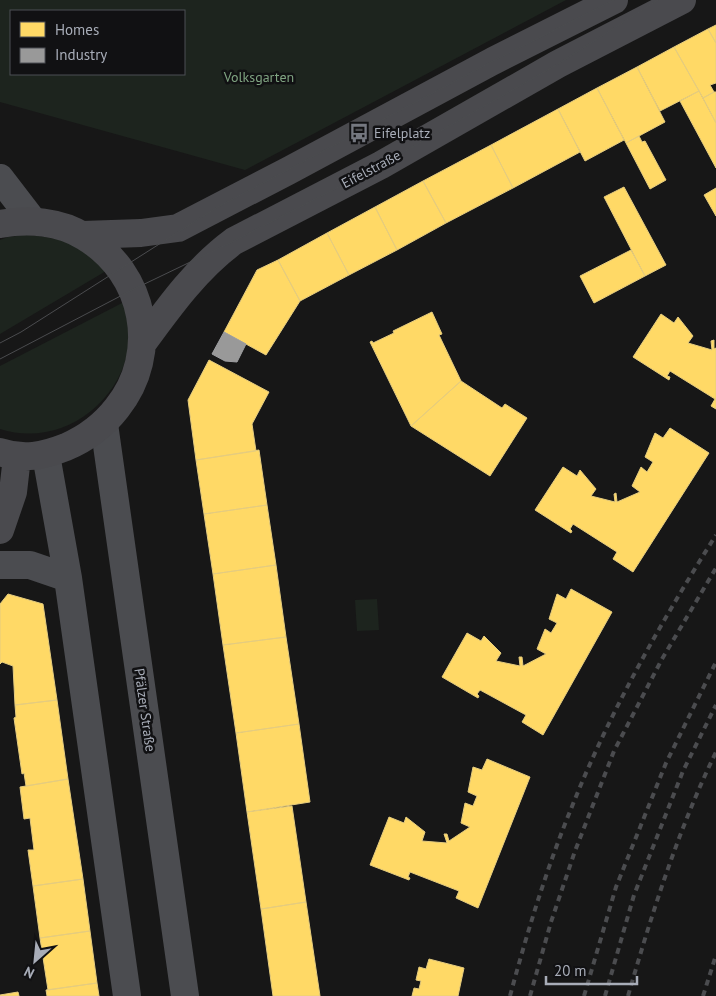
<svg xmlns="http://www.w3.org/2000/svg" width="716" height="996" viewBox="0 0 716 996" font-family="'PT Sans',sans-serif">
	<rect width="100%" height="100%" fill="#171717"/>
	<path fill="#1d241e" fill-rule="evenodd" d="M0,0H566L245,170L0,102ZM11,11H184V74H11Z
		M24,235C45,236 67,239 85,252C92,257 99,264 106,271L0,334V240L8,237Z
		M124,302C128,319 131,337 127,355C113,410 56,447 0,429V366Z
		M377,599L379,630L357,631L355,600Z"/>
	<path fill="#ffd966" stroke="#e5cc7f" d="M716,25V43L708,29Z
		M708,29L716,43V83L710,85L714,92L703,98L674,47Z
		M674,47L699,91L660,111L637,67Z
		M637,67L665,122L626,143L597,88Z
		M597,88L624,140L585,161L558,109Z
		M699,91L716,123V168L680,101Z
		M714,92H716V123L703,98Z
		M558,109L580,152L513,188L491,145Z
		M639,136L642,142L645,141L666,180L650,189L626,143Z
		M491,145L513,188L446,223L423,181Z
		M423,181L446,223L397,250L375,207Z
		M624,187L666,265L645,276L604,197Z
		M716,188V216L704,195Z
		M375,207L397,250L349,275L327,233Z
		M327,233L349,275L300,301L278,260Z
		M631,250L645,276L594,303L580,276Z
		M278,260L300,301L266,355L224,332L257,270Z
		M432,312L442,334L439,335L461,381L411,426L370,342L372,341L373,343L394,333L393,331Z
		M661,314L674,323L678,317L693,336L688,343L712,350L711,341L714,340V349L716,348V409L711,406L715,399L670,371L667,376L670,377L669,380L633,357Z
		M209,360L269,392L252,424L256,451L196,460L188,400Z
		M461,381L502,408L505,404L527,418L490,476L411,426Z
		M670,428L709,453L633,572L613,559L617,552L573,524L570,529L572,531L571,533L535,510L563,467L577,476L580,470L596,489L591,496L615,502L614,494L616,493L617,502L640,492L632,486L641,467L647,472L653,462L645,457L655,433L663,438Z
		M259,450L267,505L204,514L196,460Z
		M267,505L276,565L213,574L204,514Z
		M276,565L286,637L223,645L213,574Z
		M571,589L612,612L543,735L522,722L526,715L480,690L477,694L479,696L478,698L442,677L467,633L481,641L484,636L501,653L496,661L520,666L519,657H522L523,666L546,654L537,649L545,629L551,633L557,623L549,619L557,594L566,599Z
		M8,594L43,604L57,700L15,705L13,666L2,662L0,664V604Z
		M286,637L299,724L236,733L223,645Z
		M57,700L68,779L26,786L24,773L22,774L14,718L16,717L15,705Z
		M299,724L310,802L247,812L236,733Z
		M487,759L530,777L478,908L456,898L459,891L410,872L408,877L410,878L409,880L370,865L389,817L404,823L406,817L425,832L422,841L447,843L444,834H447L449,841L470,827L461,823L465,803L473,806L477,796L468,792L473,767L482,770Z
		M68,779L83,879L33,886L28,850H34L30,818L24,819L20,787Z
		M292,806L306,902L261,909L247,812Z
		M83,879L90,931L40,938L33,886Z
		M306,902L320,996H273L261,909Z
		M90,931L97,983L48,990L40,938Z
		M429,959L464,968L458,996H412L414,988L419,989L421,981L416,980L419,967L426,969Z
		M97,983L99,996H47L46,990Z
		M18,992L19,996H0V995Z"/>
	<path fill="#999" stroke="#9e9fa2" d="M224,332L246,344L237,362L225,361L212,354Z"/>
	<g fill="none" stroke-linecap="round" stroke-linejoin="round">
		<path stroke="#4b4c50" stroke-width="28" d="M0,178L33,221
			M104,424L185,996
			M46,455L68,578L127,996
			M0,565H30L68,578"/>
		<path stroke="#4a4a4e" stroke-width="28" d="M0,224C28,219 60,221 85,237C145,273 161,353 117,408C103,426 87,438 66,447C43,456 24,460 0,452
			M83,235L141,233L178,228L288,171L493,61L614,0
			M142,344C169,307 196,269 234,241L381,165L558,64L682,0
			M0,530L13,492L17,457"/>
		<path stroke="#4b4c4f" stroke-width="1" d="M0,343L21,332L216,208L493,61L614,0
			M0,359L132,290L234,241L381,165L558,64L658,0"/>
		<path stroke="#4b4c4f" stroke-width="4" stroke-dasharray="6 5" stroke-linecap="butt" d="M510,996C527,933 546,870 571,809C609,713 661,622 716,535
			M530,996L551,922L575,851L614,751L662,659L716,568
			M584,996L616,887L666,763L716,662
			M605,996L634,895L683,771L716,705
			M628,996C652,913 678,830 716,752
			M703,996L716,955"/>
	</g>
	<defs>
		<symbol id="bus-bare" viewBox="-9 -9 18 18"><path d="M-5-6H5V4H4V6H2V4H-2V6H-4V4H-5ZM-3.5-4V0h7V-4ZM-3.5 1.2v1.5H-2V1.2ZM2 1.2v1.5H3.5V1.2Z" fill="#757880" stroke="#111113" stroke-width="2.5" paint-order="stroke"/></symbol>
	</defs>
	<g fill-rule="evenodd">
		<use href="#bus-bare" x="345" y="119" width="28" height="28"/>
	</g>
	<g text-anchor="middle" stroke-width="5" stroke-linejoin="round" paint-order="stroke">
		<g font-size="14" fill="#7fa381" stroke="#111113">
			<text x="259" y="82">Volksgarten</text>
		</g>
		<g font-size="14" fill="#a8adb8" stroke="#111113" text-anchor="start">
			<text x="374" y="138">Eifelplatz</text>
		</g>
		<g font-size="14" fill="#a8adb8" stroke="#111113">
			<text transform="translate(371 169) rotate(-28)" y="5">Eifelstraße</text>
			<text transform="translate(145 710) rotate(82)" y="5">Pfälzer Straße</text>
		</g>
	</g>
	<rect x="10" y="10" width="175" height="65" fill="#111113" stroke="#4d4f55"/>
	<rect x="20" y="22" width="25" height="15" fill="#ffd966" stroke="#4d4f55"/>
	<text x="55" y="35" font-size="15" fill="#a8adb8">Homes</text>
	<rect x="20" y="48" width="25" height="15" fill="#999999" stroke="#4d4f55"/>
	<text x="55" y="60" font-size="15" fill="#a8adb8">Industry</text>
	<g transform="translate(35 961) rotate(207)" stroke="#111113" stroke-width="4" paint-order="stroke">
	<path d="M0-4L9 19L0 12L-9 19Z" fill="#a8adb8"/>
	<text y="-8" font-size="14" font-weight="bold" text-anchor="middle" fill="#a8adb8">N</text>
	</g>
	<path d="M546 976v8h91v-8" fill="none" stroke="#a8adb8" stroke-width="2.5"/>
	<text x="554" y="976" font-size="15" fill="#a8adb8" stroke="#111113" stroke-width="4" paint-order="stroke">20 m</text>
</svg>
